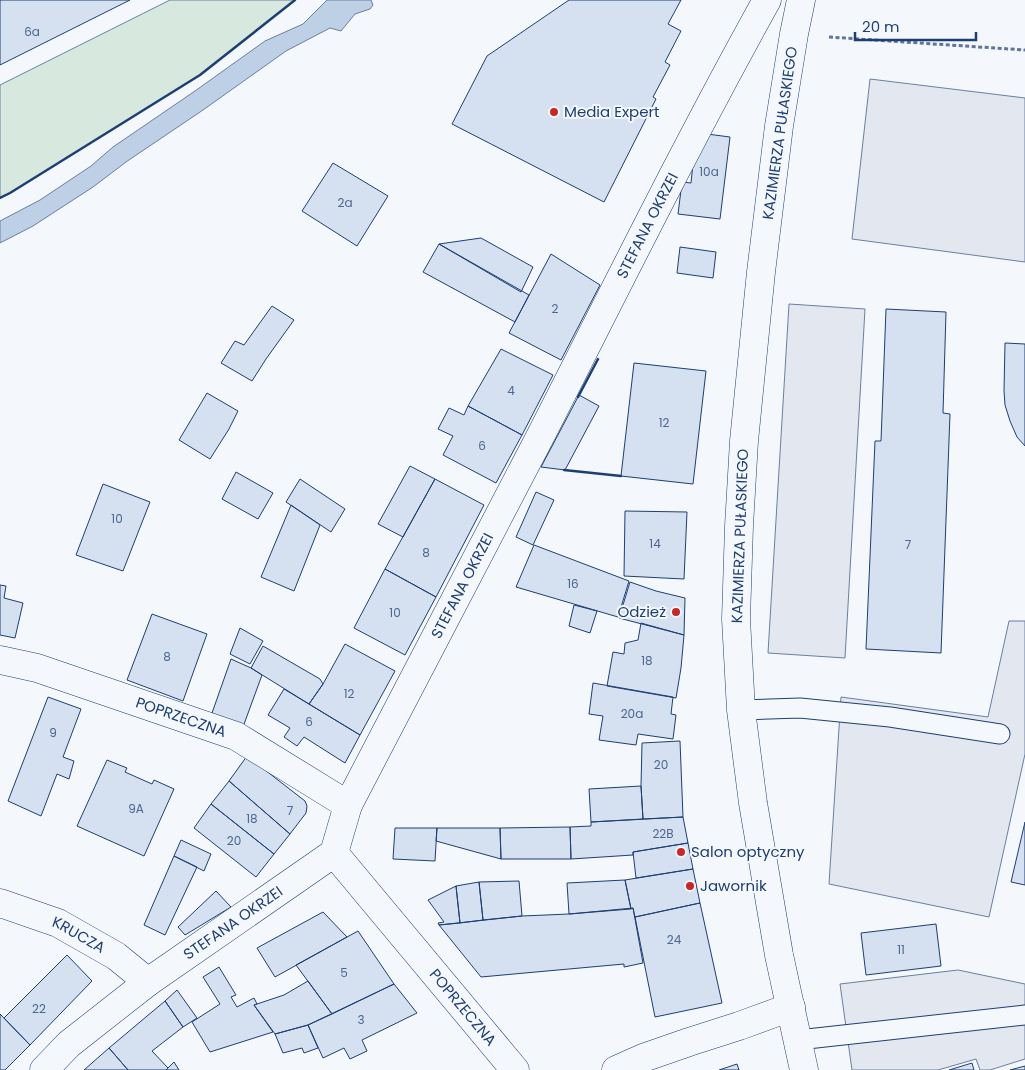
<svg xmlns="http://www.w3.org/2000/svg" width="1025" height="1070" viewBox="0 0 1025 1070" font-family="Poppins,sans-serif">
	<rect width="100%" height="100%" fill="#f4f7fb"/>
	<path fill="#d7e8df" stroke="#687fa3" d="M170,0H295L200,75L10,193L0,198V85Z"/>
	<path fill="#e3e8f0" stroke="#687fa3" d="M870,79L1025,98V262L852,239Z
		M789,304L865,309L845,658L768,653Z
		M1009,621H1025V754L989,917L829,884L841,697L988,717Z
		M958,970L1025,984V1059L990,1070H980L976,1059L938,1070H852L840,984Z"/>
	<path fill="#bed0e5" stroke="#687fa3" d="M327,0H371L373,5L370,9L355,14L341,31L330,28L286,51L203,110L126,162L93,187L33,226L0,243V221L40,200L91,166L113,147L195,91L265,41L303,24Z"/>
	<path fill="#d5e0f0" stroke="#1d3f73" d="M0,0H130L0,65Z
		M569,0H681L668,24L681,31L665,62L670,65L653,97L656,99L604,202L452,124L487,56Z
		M707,134L730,137L720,219L678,214L682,182L691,183L693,163Z
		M333,163L388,196L357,246L302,211Z
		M481,238L533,267L521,292L439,244Z
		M439,244L529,295L515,322L423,272Z
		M680,247L716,252L713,278L677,273Z
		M551,254L600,285L561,360L509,333Z
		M272,306L294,320L266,359L252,381L221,363L235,341L244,345Z
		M886,309L946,312L943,413L950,414L941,653L866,649L875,441H881Z
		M1005,343L1025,344V446L1017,437L1010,421L1005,405L1004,391Z
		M501,349L553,375L522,435L468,406Z
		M634,363L706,371L693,484L621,476Z
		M207,393L238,411L229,429L210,459L179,440Z
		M579,395L599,406L565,470L541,467Z
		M468,406L522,435L496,483L443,455L453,436L438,429L449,408L464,415Z
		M410,466L435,479L403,537L378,524Z
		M236,472L273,493L258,519L222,499Z
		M300,479L345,509L331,532L286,502Z
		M435,479L484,505L436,597L385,569Z
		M103,484L150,502L123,571L76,555Z
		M536,492L554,500L533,545L516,537Z
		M291,505L320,525L294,591L261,577Z
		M625,511L687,512L684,579L624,576Z
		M534,545L629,581L618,617L516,587Z
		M385,569L436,597L405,655L354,628Z
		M630,582L656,591L685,598L684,635L619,618Z
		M0,585L6,586L4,598L23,603L15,638L0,635Z
		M574,605L597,611L590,633L569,626Z
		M152,614L207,634L183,701L127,680Z
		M641,623L684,635L681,668L676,698L607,686L613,652L624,654L625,643L638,640Z
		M240,628L263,641L250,664L230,654Z
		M345,644L395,671L360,735L309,704L323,684Z
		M263,646L320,679L323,684L309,704L251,668Z
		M231,659L251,668L262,675L243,727L212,713Z
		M593,683L673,697L671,714L676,715L673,739L638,734L636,745L599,740L603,716L589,714Z
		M284,689L360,735L345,763L304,737L297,746L284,737L290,728L268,715Z
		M48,697L81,709L63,757L74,761L69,779L57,774L41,816L8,801Z
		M680,741L683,817L643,819L641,786L642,743Z
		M247,756L305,801L307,806L306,813L290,834L229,781Z
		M107,760L127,768L125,772L152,784L154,780L174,789L144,856L77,826Z
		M229,781L290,834L274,854L211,804Z
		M641,786L643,819L591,822L589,789Z
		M211,804L274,854L256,877L194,828Z
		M683,817L688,843L633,852V855L571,859L570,827L591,826V822Z
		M1025,822V885L1011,882Z
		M570,827L571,859H501L500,828Z
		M395,828H437L435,861L393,859Z
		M437,828H500L501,859L436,841Z
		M181,840L211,854L204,871L174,856Z
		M688,843L693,869L636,878L633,852Z
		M174,856L197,867L165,935L144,925Z
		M693,869L700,903L635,917L633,908L631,909L625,880Z
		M625,880L631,909L569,914L567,883Z
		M519,881L522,916L483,920L479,882Z
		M479,882L483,920L460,923L456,886Z
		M456,886L460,923L439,925L438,923L444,922L428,900Z
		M216,891L231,907L185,935L178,927Z
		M700,903L722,1003L655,1017L635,917Z
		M633,908L643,963L624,967V964L481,977L439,925L522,916L569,914Z
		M323,912L347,937L275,977L257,948Z
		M936,924L941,966L866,975L861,933Z
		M358,931L394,984L332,1014L296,965Z
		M67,955L92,981L30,1045L4,1018Z
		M219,967L236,995L231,997L237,1007L254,998L257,1004L254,1005L273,1032L210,1052L192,1022L220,1004L203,977Z
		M308,981L332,1014L308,1025L275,1034L254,1005L284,995Z
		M394,984L417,1013L362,1040L367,1051L350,1059L344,1048L323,1058L308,1025Z
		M177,990L197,1018L183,1027L165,1001Z
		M165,1001L183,1027L152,1051L168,1068L166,1070H128L109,1048Z
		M0,1014L30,1045L5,1070H0Z
		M308,1025L318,1048L304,1053L302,1048L283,1053L275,1034Z
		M109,1048L128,1070H84Z
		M174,1062L179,1070H166Z
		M972,1063L974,1070H949Z
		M737,1064L739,1070H719Z
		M1025,1066V1070H1010Z"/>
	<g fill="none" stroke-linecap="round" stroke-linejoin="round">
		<defs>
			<path id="lane" d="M741,710L800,708L890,717L1000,734
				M798,1040L1025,1015"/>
			<g id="street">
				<path id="s1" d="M0,660L37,668L236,736L348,805"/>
				<path id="s2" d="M334,853L515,1070"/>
				<path id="s3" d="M0,903L58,923L116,956L148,982"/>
				<path id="s4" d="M44,1070L69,1044L148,982L334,853L348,805C412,681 478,557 542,433C616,288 688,142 767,0"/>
				<path d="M616,1070L643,1058L689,1042L739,1026L791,1007"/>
			</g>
			<path id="secondary" d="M801,0L794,34L779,126L761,272L744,441L739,526L736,619L741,710L753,803L779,955L804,1070"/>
		</defs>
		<use href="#lane" stroke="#1d3f73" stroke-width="21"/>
		<use href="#street" stroke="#1d3f73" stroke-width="29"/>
		<use href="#secondary" stroke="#1d3f73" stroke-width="29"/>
		<path stroke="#5e769c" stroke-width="3" stroke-dasharray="4 2.5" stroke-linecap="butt" d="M829,37L1025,50"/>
		<use href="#lane" stroke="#f4f7fb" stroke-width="19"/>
		<use href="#street" stroke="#f4f7fb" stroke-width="28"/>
		<use href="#secondary" stroke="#f4f7fb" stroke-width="28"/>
		<path stroke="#1d3f73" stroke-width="2.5" d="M0,198L10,193L200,75L295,0
			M578,397L598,359
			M564,470L621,476"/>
	</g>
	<g fill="#c62828" stroke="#f4f7fb" stroke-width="2">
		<circle cx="554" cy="112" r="5"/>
		<circle cx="676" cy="612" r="5"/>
		<circle cx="681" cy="852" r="5"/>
		<circle cx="690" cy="886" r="5"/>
	</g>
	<g text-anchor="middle" stroke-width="4" stroke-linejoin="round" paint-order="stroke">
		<g font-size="12" fill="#4b6792">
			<text x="32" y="36">6a</text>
			<text x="709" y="176">10a</text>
			<text x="345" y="207">2a</text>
			<text x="555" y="313">2</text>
			<text x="511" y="395">4</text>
			<text x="664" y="427">12</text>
			<text x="482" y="450">6</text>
			<text x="117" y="523">10</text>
			<text x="655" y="548">14</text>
			<text x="908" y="549">7</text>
			<text x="426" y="557">8</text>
			<text x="573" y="588">16</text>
			<text x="395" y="617">10</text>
			<text x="167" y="661">8</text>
			<text x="647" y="665">18</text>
			<text x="349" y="698">12</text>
			<text x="632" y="718">20a</text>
			<text x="309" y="726">6</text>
			<text x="53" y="737">9</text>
			<text x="661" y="769">20</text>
			<text x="136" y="813">9A</text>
			<text x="290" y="815">7</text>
			<text x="252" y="823">18</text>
			<text x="663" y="838">22B</text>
			<text x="234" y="845">20</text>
			<text x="674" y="944">24</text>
			<text x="901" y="954">11</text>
			<text x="344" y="977">5</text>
			<text x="39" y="1013">22</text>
			<text x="361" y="1024">3</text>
		</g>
		<g font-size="15" fill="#1d3f73" stroke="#f4f7fb" text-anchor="start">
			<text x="564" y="117">Media Expert</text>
			<text x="666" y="617" text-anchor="end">Odzież</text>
			<text x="691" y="857">Salon optyczny</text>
			<text x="700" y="891">Jawornik</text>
		</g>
		<g font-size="15" fill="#1d3f73" stroke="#f4f7fb">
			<text transform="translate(780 133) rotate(-82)" y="5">KAZIMIERZA PUŁASKIEGO</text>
			<text dy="5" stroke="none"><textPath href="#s4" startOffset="1065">STEFANA OKRZEI</textPath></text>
			<text transform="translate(740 536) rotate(-88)" y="5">KAZIMIERZA PUŁASKIEGO</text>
			<text dy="5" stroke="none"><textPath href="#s4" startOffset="660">STEFANA OKRZEI</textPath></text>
			<text dy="5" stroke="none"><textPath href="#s1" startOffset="190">POPRZECZNA</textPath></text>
			<text dy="5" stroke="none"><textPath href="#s4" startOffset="240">STEFANA OKRZEI</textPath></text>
			<text dy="5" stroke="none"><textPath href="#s3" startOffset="85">KRUCZA</textPath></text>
			<text dy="5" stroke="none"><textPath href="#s2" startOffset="201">POPRZECZNA</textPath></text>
		</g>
	</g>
	<path d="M855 32v8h121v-8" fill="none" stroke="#1d3f73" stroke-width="2.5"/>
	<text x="862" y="32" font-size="15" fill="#1d3f73" stroke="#f4f7fb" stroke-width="4" paint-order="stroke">20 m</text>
</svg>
